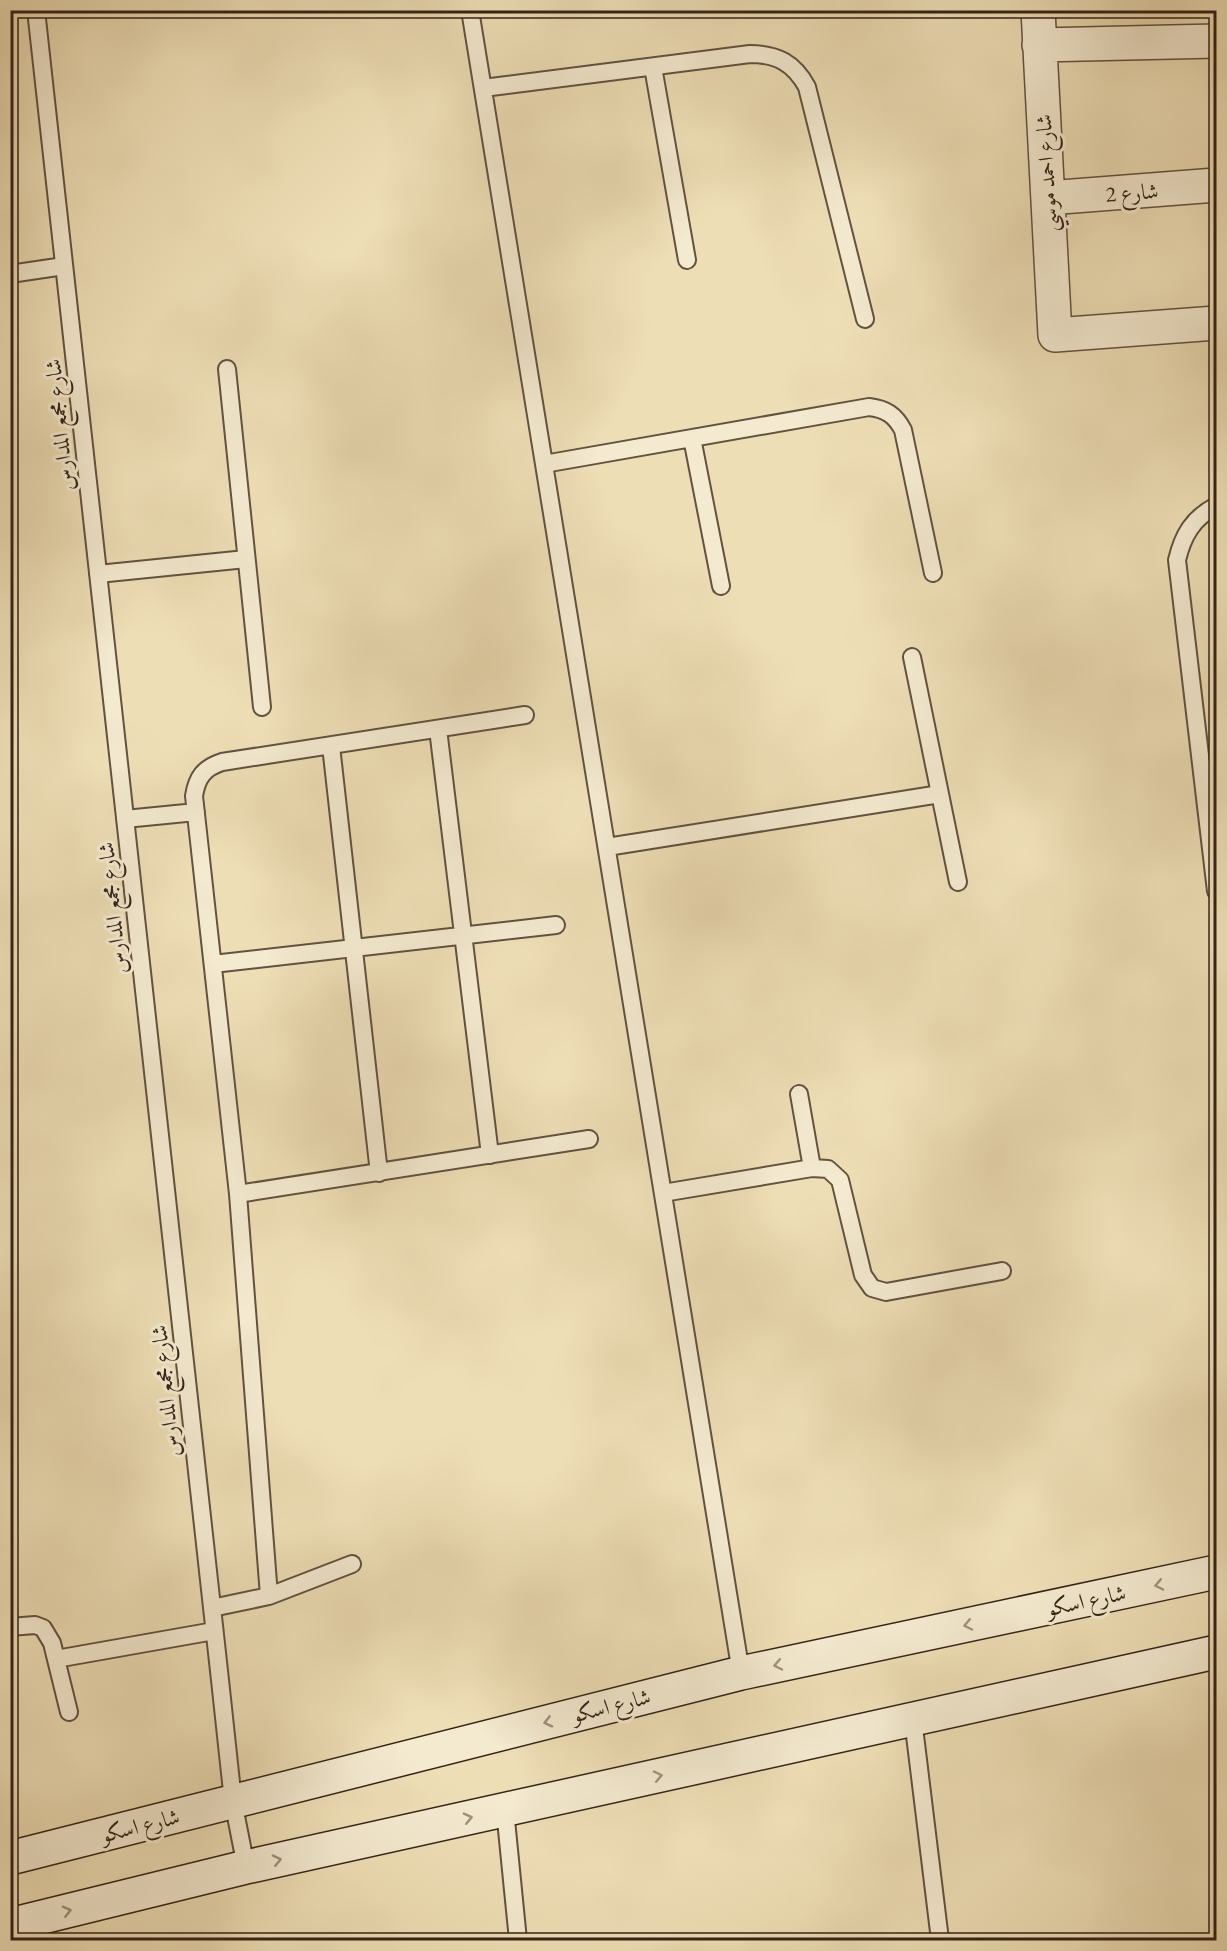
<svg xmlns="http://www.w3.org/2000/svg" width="1227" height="1951" viewBox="0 0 1227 1951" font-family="'EB Garamond',Amiri,serif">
	<rect width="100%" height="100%" fill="#eedeb6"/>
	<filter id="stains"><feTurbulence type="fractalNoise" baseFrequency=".00333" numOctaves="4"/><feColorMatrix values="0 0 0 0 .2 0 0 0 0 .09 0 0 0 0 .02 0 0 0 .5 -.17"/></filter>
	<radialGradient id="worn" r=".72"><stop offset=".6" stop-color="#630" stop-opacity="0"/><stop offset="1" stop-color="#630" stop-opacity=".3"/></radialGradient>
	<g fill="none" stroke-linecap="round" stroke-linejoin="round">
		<defs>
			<path id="service" d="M36,10L220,1680L233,1801L246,1867
				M470,10L741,1673
				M653,67L687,260
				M483,88L750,54C777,54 794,63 807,87L865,319
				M10,274L64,266
				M227,369L262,707
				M692,438L721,586
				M544,464L869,407C886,409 895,415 903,430L933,573
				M1216,506C1193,518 1183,535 1177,560L1216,891
				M98,574L246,559
				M912,657L958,882
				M438,729L490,1155
				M331,746L379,1173
				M125,819L196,812
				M607,847L940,794
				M213,964L556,925
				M799,1094L812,1168
				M663,1193L812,1168L828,1169L840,1180L863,1275L872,1288L886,1292L1002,1271
				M238,1194L589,1139
				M269,1596L238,1194L194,796C197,777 204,768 222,762L525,715
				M212,1608L269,1596L352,1564
				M10,1627L35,1625L43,1628L52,1643L69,1712
				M56,1659L214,1631
				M913,1719L940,1940
				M505,1810L518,1940"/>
			<path id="minor" d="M1038,10L1055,335L1216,323
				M1039,45L1216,41
				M1048,198L1216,185"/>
			<path id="secondary" d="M10,1858L741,1673L1216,1572
				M10,1925L246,1867L1216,1652"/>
		</defs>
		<use href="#service" stroke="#625240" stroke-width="20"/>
		<use href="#minor" stroke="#625240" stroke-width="36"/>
		<use href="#secondary" stroke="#342318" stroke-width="36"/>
		<use href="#service" stroke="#f4ead0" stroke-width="16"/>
		<use href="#minor" stroke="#f4ead0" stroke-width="33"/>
		<use href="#secondary" stroke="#f4ead0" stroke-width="33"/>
	</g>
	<defs><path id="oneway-chevron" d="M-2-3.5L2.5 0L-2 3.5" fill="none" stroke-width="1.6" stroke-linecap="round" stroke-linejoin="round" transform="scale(1.5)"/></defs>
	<g stroke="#9e907d">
		<use href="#oneway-chevron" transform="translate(1159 1585) rotate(168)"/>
		<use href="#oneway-chevron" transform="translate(968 1625) rotate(168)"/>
		<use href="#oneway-chevron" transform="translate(778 1665) rotate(168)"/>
		<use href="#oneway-chevron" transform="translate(548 1722) rotate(166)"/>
		<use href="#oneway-chevron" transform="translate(658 1776) rotate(-12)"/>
		<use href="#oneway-chevron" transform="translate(468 1818) rotate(-13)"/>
		<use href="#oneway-chevron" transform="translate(277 1860) rotate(-13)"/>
		<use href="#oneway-chevron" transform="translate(67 1911) rotate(-14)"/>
	</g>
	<g text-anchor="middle" stroke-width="6" stroke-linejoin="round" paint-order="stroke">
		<g font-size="22" fill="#342318" stroke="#f4ead0">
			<text transform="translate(1046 173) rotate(-93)" y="8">شارع احمد موسي</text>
			<text transform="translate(1132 192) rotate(-4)" y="8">شارع 2</text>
			<text transform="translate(59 425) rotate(-96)" y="8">شارع مجمع المدارس</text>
			<text transform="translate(112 908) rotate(-96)" y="8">شارع مجمع المدارس</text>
			<text transform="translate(165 1391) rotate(-96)" y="8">شارع مجمع المدارس</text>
			<text transform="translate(1086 1600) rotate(-12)" y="8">شارع اسكو</text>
			<text transform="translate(611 1705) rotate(-14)" y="8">شارع اسكو</text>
			<text transform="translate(140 1825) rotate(-14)" y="8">شارع اسكو</text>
		</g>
	</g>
	<rect width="1227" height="1951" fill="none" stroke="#eedeb6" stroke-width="36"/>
	<rect x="12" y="12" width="1203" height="1927" fill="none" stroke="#342318" stroke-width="3"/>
	<rect x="18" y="18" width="1191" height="1915" fill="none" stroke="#342318" stroke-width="1.5"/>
	<rect width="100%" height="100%" filter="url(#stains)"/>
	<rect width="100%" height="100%" fill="url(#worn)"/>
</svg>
